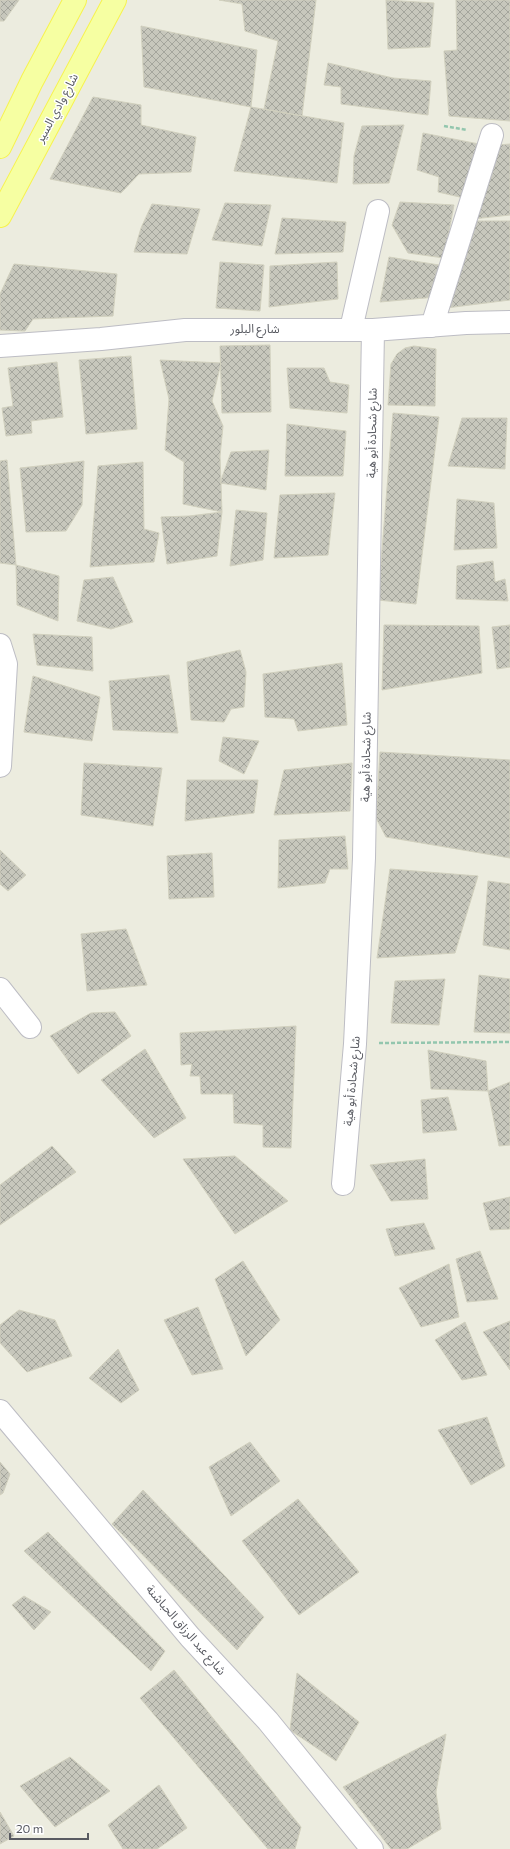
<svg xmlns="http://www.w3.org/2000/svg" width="510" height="1849" viewBox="0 0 510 1849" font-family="Commissioner,'Noto Sans Arabic',sans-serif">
	<defs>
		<pattern id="building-cross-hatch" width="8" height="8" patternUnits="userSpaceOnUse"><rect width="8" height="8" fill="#c7c7bc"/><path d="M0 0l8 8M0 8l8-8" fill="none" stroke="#a4a59c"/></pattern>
	</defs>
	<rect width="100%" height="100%" fill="#ececdf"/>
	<path fill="url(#building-cross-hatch)" stroke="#d1d0be" d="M0,0H19L4,21H0Z
		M219,0H316L302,116L264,109L278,41L245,31L242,4Z
		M386,0L434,3L430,47L388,49Z
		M456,0H510V121L449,116L444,51L457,50Z
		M141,26L257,50L251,107L144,87Z
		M328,63L393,78L431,81L428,115L341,104V87L324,85Z
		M93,97L141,105V125L196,137L191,172L139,174L121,193L50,179Z
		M251,107L344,123L337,183L234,171Z
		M404,125L389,183L353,184L354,156L362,126Z
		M423,133L479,144L464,198L438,192L439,177L417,170Z
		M510,144V215L473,219L498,145Z
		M400,202L454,205L444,258L408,253L392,225Z
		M225,203L271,205L262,246L212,240Z
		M152,204L200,209L187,254L134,252L141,228Z
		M282,218L346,222L343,252L275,254Z
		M475,221H510V300L446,308Z
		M389,257L439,265L436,297L380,302Z
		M220,262L264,265L260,311L216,308Z
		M337,262L338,299L269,307L270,266Z
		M14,264L117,274L113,316L33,319L25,331L0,330V294Z
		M270,345L271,412L222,413L220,346Z
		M414,346L436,349L435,406L388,405L391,364L397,354L405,348Z
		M131,356L137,429L86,434L79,360Z
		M160,360L221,363L212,401L223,426L220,456L222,512L183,504L184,462L165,450L169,399Z
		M57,362L63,417L31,421L32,433L6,436L2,408L13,406L8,368Z
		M287,368H324L330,382L349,385L347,413L290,408Z
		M393,413L439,417L416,604L378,600Z
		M462,418H507L505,469L448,466Z
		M287,424L346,431L343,476H285Z
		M269,450L266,490L220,483L231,452Z
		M7,460L16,565L0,563V461Z
		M84,461L82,505L66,531L26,532L20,468Z
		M143,462L144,529L159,533L154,562L90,567L98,466Z
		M335,493L328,555L274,558L280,495Z
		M457,499L494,503L497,548L454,550Z
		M236,510L267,513L263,560L230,566Z
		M222,512L217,556L167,564L161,517L189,516Z
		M493,561L495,582L505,579L508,601L456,599L457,566Z
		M16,565L59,576L58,621L17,605Z
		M113,577L133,622L111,629L77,621L84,580Z
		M384,625L479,626L482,673L382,690Z
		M510,625V667L497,669L492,627Z
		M33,634L92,637L93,671L37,665Z
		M240,650L246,672L244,707L231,709L224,722L191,720L187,662Z
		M342,663L347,725L298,731L294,719L265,717L263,674Z
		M169,675L178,733L113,730L109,681Z
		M33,676L100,697L92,741L24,732Z
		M223,737L259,741L244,774L219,761Z
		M380,752L510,760V858L386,837L376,818Z
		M84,763L162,768L153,826L81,815Z
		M352,763L350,811L274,815L284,770Z
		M187,780H258L254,813L185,821Z
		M345,836L348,869H330L325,883L278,888L279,840Z
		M0,850L26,875L8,891L0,884Z
		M212,853L214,897L169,899L167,856Z
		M390,869L478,876L455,953L377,958Z
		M488,881L510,884V950L483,945Z
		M126,929L147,985L87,991L81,934Z
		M479,975L510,979V1033L474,1032Z
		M445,979L439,1025L391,1023L395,981Z
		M115,1012L131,1036L78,1074L50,1036L91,1013Z
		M296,1026L291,1148L263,1147V1125L234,1123L233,1094H201L200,1076H190L192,1064L181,1065L180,1033Z
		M145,1049L186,1118L154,1138L101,1080Z
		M428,1050L486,1061L488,1091L431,1089Z
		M510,1082V1145L499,1146L488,1091Z
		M448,1097L457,1130L423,1133L421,1100Z
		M52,1146L76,1172L0,1225V1185Z
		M235,1156L288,1201L235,1234L183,1159Z
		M425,1159L428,1199L391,1201L370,1165Z
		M510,1197V1229L490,1230L483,1203Z
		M424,1223L435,1249L395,1256L386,1229Z
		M480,1251L498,1299L467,1302L456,1259Z
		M243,1261L280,1320L246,1356L215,1279Z
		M449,1264L459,1317L421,1327L399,1288Z
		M198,1307L223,1369L192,1375L164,1320Z
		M19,1310L55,1320L72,1356L27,1372L0,1343V1325Z
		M510,1321V1370L483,1332Z
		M465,1322L487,1375L462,1380L435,1340Z
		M118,1349L139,1390L121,1403L89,1378Z
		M487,1417L505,1466L471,1485L438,1430Z
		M250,1442L280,1481L231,1516L209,1467Z
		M0,1462L10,1474L3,1493L0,1495Z
		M143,1490L264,1617L237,1650L112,1524Z
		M298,1499L359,1572L299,1615L242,1541Z
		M48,1532L165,1651L151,1671L24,1551Z
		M24,1596L51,1612L34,1630L12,1605Z
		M174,1670L301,1827L295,1849H268L140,1698Z
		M297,1673L359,1722L336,1761L290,1730Z
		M446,1734L436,1792L441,1829L407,1849H391L343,1787Z
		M70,1757L110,1791L55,1827L20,1786Z
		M159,1785L187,1828L157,1849H123L108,1825Z
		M0,1812L14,1836L0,1844Z"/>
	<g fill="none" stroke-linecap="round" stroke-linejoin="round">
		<defs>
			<path id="minor" d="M432,326L492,135
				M351,329L378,211
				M0,346L101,339L185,330H373L466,323L510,322
				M0,645L6,664L0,766
				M0,989L30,1027
				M343,1184L355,1044L364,858L373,330
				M0,1411L190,1637L268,1721L372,1849"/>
			<path id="major" d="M0,147L32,81L75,0
				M0,216L115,0"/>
		</defs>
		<use href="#minor" stroke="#bdbdc4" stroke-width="24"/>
		<use href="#major" stroke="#f7f34e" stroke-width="24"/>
		<path stroke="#93c6ae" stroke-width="2.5" stroke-dasharray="4 2" stroke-linecap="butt" d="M444,126L467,130
			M379,1043L510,1042"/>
		<use href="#minor" stroke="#fff" stroke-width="22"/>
		<use href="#major" stroke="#f6ffa2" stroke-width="22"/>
	</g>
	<g text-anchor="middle" stroke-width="3" stroke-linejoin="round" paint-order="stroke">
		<g font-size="12" fill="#585a61" stroke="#fff">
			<text transform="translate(57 108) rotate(-62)" y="4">شارع وادي السير</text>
			<text x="255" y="333">شارع البلور</text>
			<text transform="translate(372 433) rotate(-89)" y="4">شارع شحادة أبو هية</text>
			<text transform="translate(366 757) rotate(-89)" y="4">شارع شحادة أبو هية</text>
			<text transform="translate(352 1081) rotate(-85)" y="4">شارع شحادة أبو هية</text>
			<text transform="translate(186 1630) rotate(49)" y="4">شارع عبد الرزاق الحباشنة</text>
		</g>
	</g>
	<path d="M10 1833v6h78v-6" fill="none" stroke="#585a61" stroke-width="2"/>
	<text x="16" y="1833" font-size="12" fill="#585a61" stroke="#ffffff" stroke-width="3" paint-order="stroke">20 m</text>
</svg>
